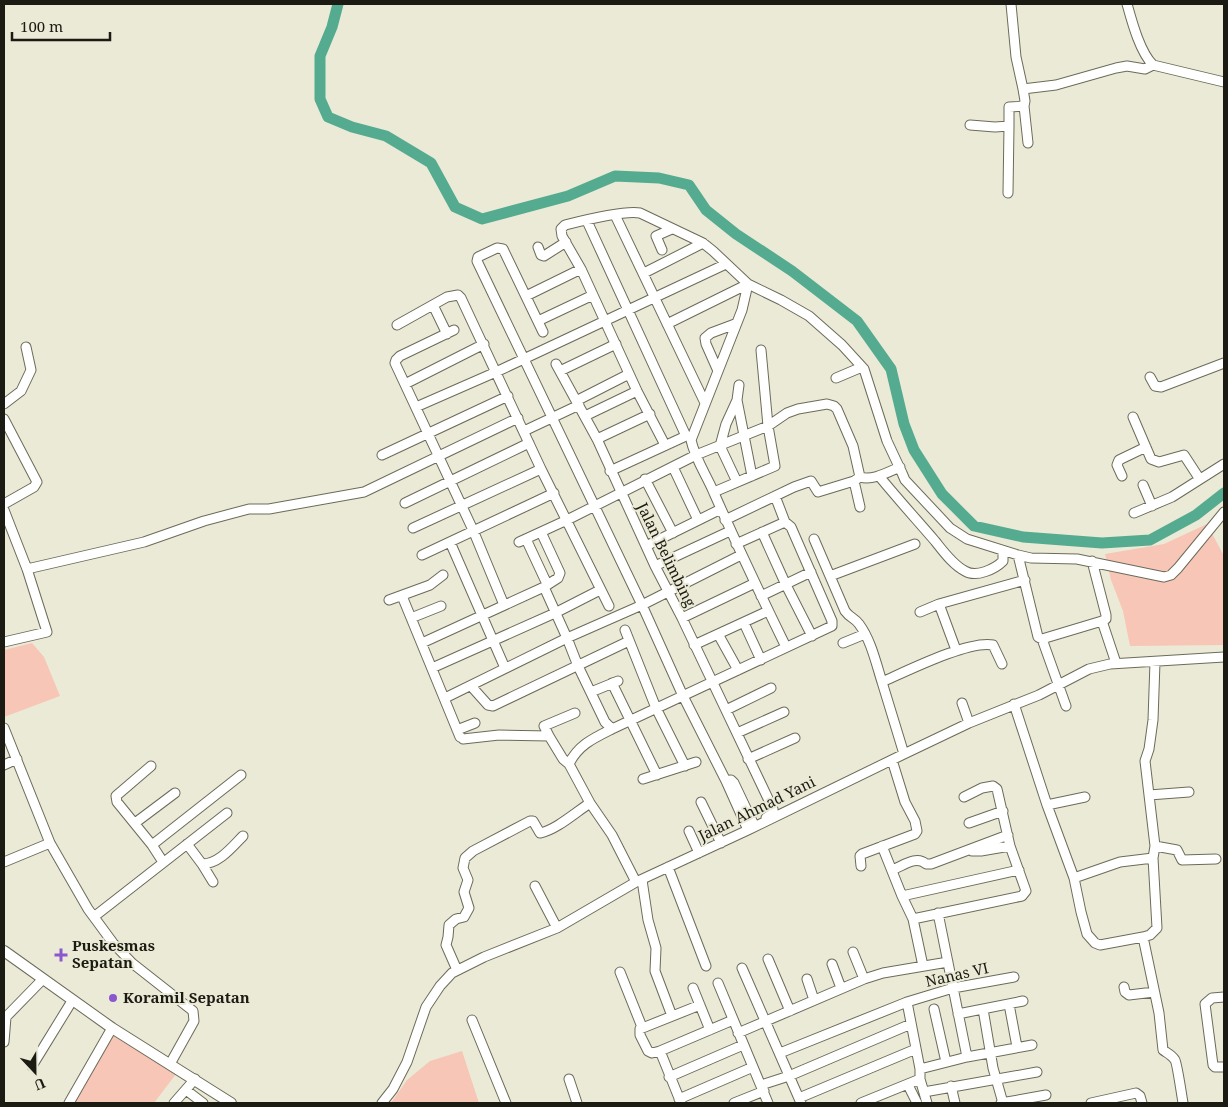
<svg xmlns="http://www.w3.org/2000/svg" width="1228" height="1107" viewBox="0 0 1228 1107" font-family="'Noto Serif',serif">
	<rect width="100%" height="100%" fill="#ebead6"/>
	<path fill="#f7c6b6" d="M1207,524L1224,556V645L1130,646L1123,611L1111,580L1105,554L1164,544Z
		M32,643L44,657L60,696L4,717V650Z
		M107,1032L176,1074L154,1103H65Z
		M462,1051L479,1103H391L407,1080L430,1061Z"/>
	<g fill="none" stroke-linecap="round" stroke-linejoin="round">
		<path stroke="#54ab90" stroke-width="11" d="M338,4L332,27L320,56V99L328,117L352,127L386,136L431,163L455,207L482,219L568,196L615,176L659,178L689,185L706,210L736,234L792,271L857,321L891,369L904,424L914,450L942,494L974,526L1023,537L1102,543L1150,540L1196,515L1224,493"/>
		<defs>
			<path id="minor" d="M1011,4L1016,57L1023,89L1056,85L1116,68L1127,66L1145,69L1153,65
				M1127,4C1132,22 1140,52 1153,65L1224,82
				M1023,89L1025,101L1024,106L1028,143
				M970,125L995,127L1009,126V107L1024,106
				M1008,193L1009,126
				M615,215L705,403
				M587,221L686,436L691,437
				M538,247L541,255L544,256L566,242
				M662,250L656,236L672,229
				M644,273L703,243
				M748,284L742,310L691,440C695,459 707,476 714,493C737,545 761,596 786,647
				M526,296L581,269
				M433,305L447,334
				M538,321L593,295
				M667,324L748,284
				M397,325L447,297L458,295L461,298L541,469L609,606
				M454,330L400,356L396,360L395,363L473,530L504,605
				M543,332L503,249L497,248L478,257L477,261L642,605L683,696L726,781L748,830
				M556,364L597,439L655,566L682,618L773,809V813L766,818
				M560,371L616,344
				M718,371L706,344L705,338L711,333L735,324
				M1150,377L1155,386L1161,387L1224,363
				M836,378L862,367
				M405,384L484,344
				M739,385L737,400L752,476
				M737,400L726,424L720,446L737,482
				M576,401L629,374
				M4,404L21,391L31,370L26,347
				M416,407L496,372L726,264
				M585,416L637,391
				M1133,417L1151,459L1159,462L1184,455L1199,478
				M4,419L37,482L34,487L4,504
				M524,431L579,405
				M597,439L650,414
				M665,445L637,391L581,269L562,236L561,229L565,225C581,221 624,210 640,213L703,243L713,251L748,284L781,300L809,316L842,345L864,369L887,441L902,473L905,480L950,528L967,539L1018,555L1031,558L1077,559L1164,577L1171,575L1178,568L1224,512
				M382,455L508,396
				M673,467L698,520
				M610,471L686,436
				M879,476C897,498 916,519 935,541C943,551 953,565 965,571C976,578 995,569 1003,561V551
				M1122,476L1117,465L1119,460L1146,447
				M645,479L673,533
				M854,481L860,507
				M1143,485L1152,506
				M714,492L775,466L768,426L761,350
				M405,503L529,443
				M4,510L27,569
				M1134,513L1172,497L1224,464
				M725,520L794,487L811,481L818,492L854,481L860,477
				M413,528L541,469
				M762,532L786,585L812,636
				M526,539L547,584
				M814,539L845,611C850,618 855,618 859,624C871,640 876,663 882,682
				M450,542L505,668
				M519,542L567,520L696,455L768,426L787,413L798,409L827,404L834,406L837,409L853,446L860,477C873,481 888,472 900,467
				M736,544L785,522
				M646,546L721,509
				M422,555L554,493
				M1018,555L1038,637L1042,639L1066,706
				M1092,561L1106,615V619L1102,621L1116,663
				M655,566L730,531
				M830,576L915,544
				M544,587L567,638L578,666L605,722L612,729L832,626V621L791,527L785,522L775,496
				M402,596L460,737
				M761,596L811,572
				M389,600L430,585L443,575
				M939,604L1025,580
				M920,612L939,604L956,650
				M411,618L441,606
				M682,618L755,583
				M744,623L761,660
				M625,630L656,708L685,766
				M718,634L738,670
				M1042,639L1102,621
				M4,642L47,632L27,569L144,542L204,521L249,509H269L364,492L518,418
				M422,643L544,587L558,578L560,573L541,532
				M843,643L865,634
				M694,645L768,611
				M1155,662L1153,720L1149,749L1145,761L1155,846L1153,858L1157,928L1150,935L1143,937L1159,1013L1163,1050C1167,1053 1172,1055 1175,1060C1177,1063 1182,1097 1183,1103
				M432,668L555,613L600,590
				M612,683L657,775
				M471,686L488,705L493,706L629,641
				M591,692L618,681
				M445,698L567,638L642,605L741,555
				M962,703L969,723
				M1014,704L1047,805L1074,878L1081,912L1087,934L1095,943L1100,945L1143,937
				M726,710L771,688
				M4,728L50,843L88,909L113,943L132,963L193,1011L194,1021L170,1064
				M612,729C594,738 578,745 569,764L590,803L612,835L636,882
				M457,730L475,723
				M737,733L784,712
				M549,736L544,726L575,713
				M463,739L499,735L549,736L563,759L569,764
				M904,754L882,682C907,671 969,640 993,645L1002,664
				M748,759L795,738
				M4,765L17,759
				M151,766L116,796L117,802L152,845L163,862
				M643,779L696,762
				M726,781L731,780L734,783L753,823
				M1149,795L1189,792
				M701,802L721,843
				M1047,805L1085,797
				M135,823L175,793
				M969,823L1003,811
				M689,831L699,853
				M187,844L202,864L213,882
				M152,845L241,775
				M882,846L902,896L913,919L923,966
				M1155,846L1177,850L1182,860L1216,859
				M972,851H981L1010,846
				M4,862L50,843
				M202,864C219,864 232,847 243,836
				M861,866L860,856L862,854L915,834L917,831L915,821L905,802L892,760
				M668,867L706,966
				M892,870C903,866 916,855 926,864H931L1008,835
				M1074,878L1120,862L1153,858
				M642,880L648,920L656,948L655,971L672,1016
				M535,886L557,928
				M902,896L1019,870
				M938,913L967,1057
				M95,916L227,813
				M913,919L1022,896L1026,891L1010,846L997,789L993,786L982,788L964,797
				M853,952L864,979
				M768,959L790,1011
				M832,964L841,988
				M742,968L801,1103
				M457,970L446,945L448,937L449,925L456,919L464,917L469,908L464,892L468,880L463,868L465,858L473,851L530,821H533L540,833C556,830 576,812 590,803
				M620,972L642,1027
				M807,979L814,1000
				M718,983L768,1103
				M1124,987L1125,992L1129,995L1154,992
				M693,988L710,1030
				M1224,997L1212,998L1205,1004L1213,1065L1215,1067H1224
				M907,1002L920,1069V1079L927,1103
				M1009,1004L1017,1047
				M700,1005L640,1029V1035L648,1051L652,1053L660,1051L733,1020
				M934,1009L946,1062
				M983,1009L993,1068L1003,1103
				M958,1014L1023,1001
				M4,1019L43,979
				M472,1020L506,1103
				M738,1033L864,979L883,973L948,962
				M4,1042L6,1017
				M660,1051L681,1103
				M780,1053L907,1002L953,988L1014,977
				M32,1066L72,1001
				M920,1069L967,1057L1032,1045
				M669,1077L743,1045
				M569,1079L577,1103
				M761,1085L789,1076L911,1024
				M908,1085L917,1103
				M951,1086L955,1103
				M186,1090L203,1103
				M924,1092L1037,1072
				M799,1098L916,1049
				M679,1099L753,1067
				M69,1103L112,1028
				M174,1103L195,1079
				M382,1103L393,1089L407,1062L426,1007L440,986L452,973L484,957L557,928L636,882L748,830L904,754L969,723L1039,695L1089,669L1110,664L1224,657
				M734,1103L764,1091
				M861,1103L920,1079
				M1001,1103L1046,1095
				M1091,1103L1136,1093L1140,1096L1142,1103"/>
			<path id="major" d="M4,951L112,1028L231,1103"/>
		</defs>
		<use href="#minor" stroke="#6c6b5a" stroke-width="11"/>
		<use href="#major" stroke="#6c6b5a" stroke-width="12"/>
		<use href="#minor" stroke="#fff" stroke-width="9"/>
		<use href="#major" stroke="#fff" stroke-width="10"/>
	</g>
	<g fill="#8a57cf" stroke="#ebead6" stroke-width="2">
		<path d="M58.5 947.5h5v5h5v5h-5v5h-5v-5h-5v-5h5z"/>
		<circle cx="113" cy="998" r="5"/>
	</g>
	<g text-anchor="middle" stroke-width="4" stroke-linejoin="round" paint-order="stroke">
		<g font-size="15" fill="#1b1b13" stroke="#ebead6">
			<text transform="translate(666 555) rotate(64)" y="5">Jalan Belimbing</text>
			<text transform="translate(757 809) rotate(-26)" y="5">Jalan Ahmad Yani</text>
			<text transform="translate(957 975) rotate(-13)" y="5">Nanas VI</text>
		</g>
		<g font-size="15" font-weight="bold" fill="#1b1b13" stroke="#ebead6" text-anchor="start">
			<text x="72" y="951">Puskesmas<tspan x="72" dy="17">Sepatan</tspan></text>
			<text x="123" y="1003">Koramil Sepatan</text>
		</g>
	</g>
	<rect width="1228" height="1107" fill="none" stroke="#1b1b13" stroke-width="10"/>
	<g transform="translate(35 1072) rotate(158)" stroke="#ebead6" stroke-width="4" paint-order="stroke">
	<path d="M0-4L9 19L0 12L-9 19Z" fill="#1b1b13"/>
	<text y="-8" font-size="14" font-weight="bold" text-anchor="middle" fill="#1b1b13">U</text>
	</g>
	<path d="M12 32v8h98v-8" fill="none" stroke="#1b1b13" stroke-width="2.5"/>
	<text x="20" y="32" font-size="15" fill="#1b1b13" stroke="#ebead6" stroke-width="4" paint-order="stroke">100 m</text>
</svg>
